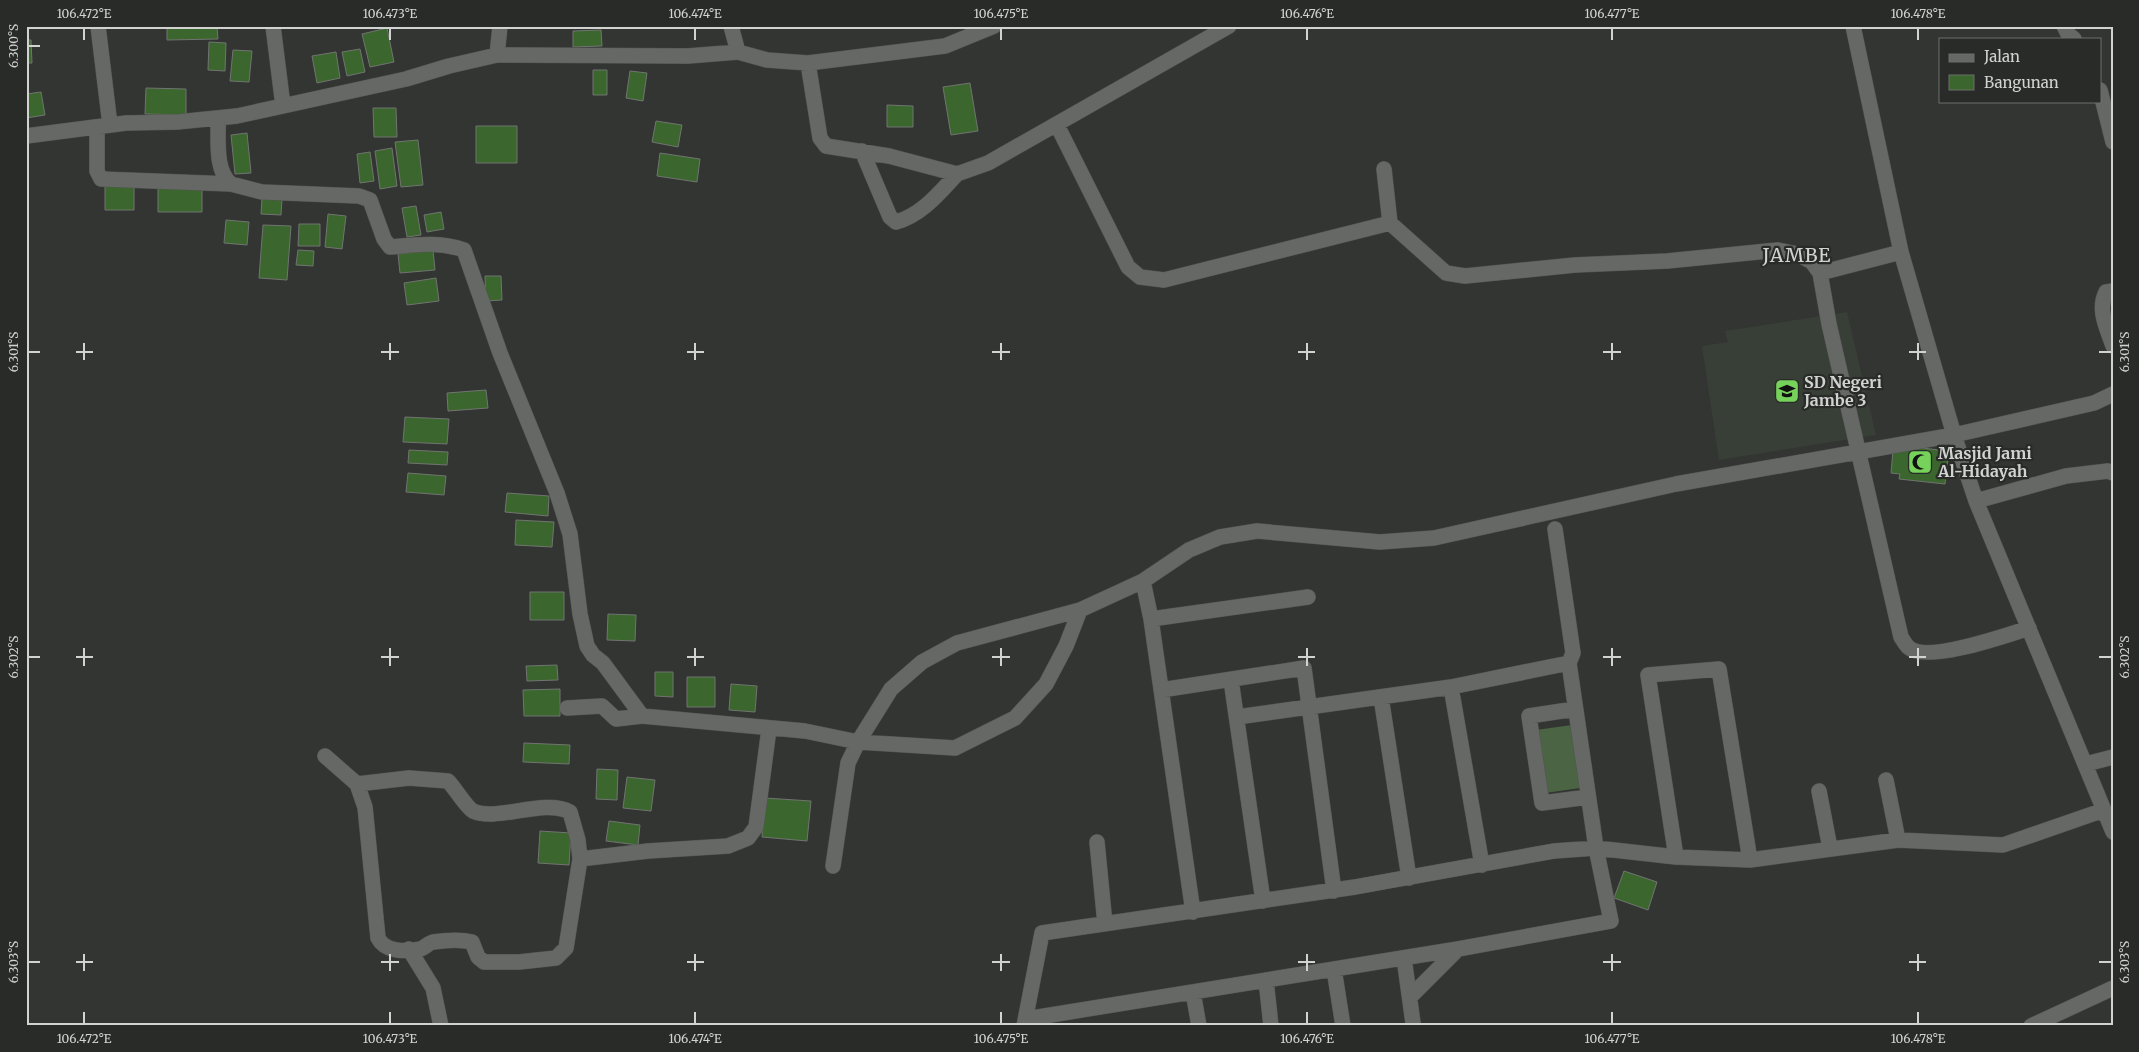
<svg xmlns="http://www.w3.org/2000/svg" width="2139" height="1052" viewBox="0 0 2139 1052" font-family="Merriweather,serif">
	<rect width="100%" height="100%" fill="#333532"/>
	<path fill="#383f37" d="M1847,312L1876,435L1719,460L1702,346L1728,342L1725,331Z"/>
	<path fill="#4b6544" d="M1572,725L1580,788L1545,793L1536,730Z"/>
	<path fill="#3b672e" stroke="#717471" d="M167,26H217L218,39L167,40Z
		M387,28L394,62L370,67L362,34Z
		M601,30L602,46L573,47V31Z
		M26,40H31L32,63H26Z
		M209,42L226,43L225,71L208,70Z
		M360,49L365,72L347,76L342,52Z
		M233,50L252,51L249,82L230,81Z
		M336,52L340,78L317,83L312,56Z
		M593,70H607V95H593Z
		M630,71L647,73L643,101L626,98Z
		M970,83L978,131L951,135L943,87Z
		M146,88L186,89V115L145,114Z
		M41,92L45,115L26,118V94Z
		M887,105L913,106V127H887Z
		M373,108H396L397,137H374Z
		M656,121L682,125L678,147L652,142Z
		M476,126H517V163H476Z
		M247,133L251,173L235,174L231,135Z
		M418,140L423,185L401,187L395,142Z
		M392,148L397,186L380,189L375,151Z
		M370,152L374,181L360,183L357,154Z
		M660,153L700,159L697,182L657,176Z
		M105,183H134V210H105Z
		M158,187H202V212H158Z
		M262,198L282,199L281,215L261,214Z
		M416,206L421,235L407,237L402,208Z
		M441,212L444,229L427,232L424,215Z
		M328,214L346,216L342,249L325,247Z
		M226,220L249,222L247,245L224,243Z
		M299,224H320V246H298Z
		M263,225L291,226L287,280L259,278Z
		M298,250L314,251L313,266L296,265Z
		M433,250L435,270L400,273L398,254Z
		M485,276H501L502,300L486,301Z
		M436,278L439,301L407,305L404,283Z
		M486,390L488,408L448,411L447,393Z
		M405,417L449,419L447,444L403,442Z
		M1903,446L1949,451L1945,484L1899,479L1900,474L1891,473L1893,450Z
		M409,450L448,452L447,465L408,463Z
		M408,473L446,476L444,495L406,492Z
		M507,493L549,496L548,516L505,512Z
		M516,520L554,522L552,547L515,545Z
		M530,592H564V620H530Z
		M608,614L636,615L635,641L607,640Z
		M557,665L558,680L527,681L526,666Z
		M655,672H673V697L655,696Z
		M687,677H715V707H687Z
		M731,684L757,686L755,712L729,710Z
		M560,689V716H524L523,690Z
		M524,743L570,745L569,764L523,762Z
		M597,769L618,770L617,800L596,799Z
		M627,777L655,780L651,811L623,808Z
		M765,798L811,801L807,841L762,837Z
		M609,821L640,825L638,845L606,841Z
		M540,831L571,833L569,865L538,863Z
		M1624,871L1657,882L1648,910L1614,898Z"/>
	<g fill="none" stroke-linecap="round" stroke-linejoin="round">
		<defs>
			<path id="minor" d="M98,26L110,125
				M273,26L283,106
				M731,26L738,52
				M1853,26L1901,252L1954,435L1976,501L2113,832
				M2064,26L2068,34L2074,39
				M497,55L500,26
				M808,63L820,138L826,146L889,156L957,174L988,163L1229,26
				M2100,90L2113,142
				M218,118C219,138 214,170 231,184
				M1057,125L1128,267L1140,277L1164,280L1390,223
				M97,127V171L101,179L231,184L262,192L359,196L370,200L384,239L390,247C414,245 440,241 464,250L500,353L557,493L570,534L580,614L587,646L593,655L603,663L642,716
				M26,136L126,123L177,122L237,116L406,79L449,66L497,55L688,56L738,52L767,60L808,63L945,46L994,26
				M862,151L890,217L896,222C922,215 940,192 957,174
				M1384,169L1390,223L1446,273L1465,276L1575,265L1667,261L1778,250L1797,254L1812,262L1820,273L1901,252
				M1820,273L1829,324L1901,637C1903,640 1905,644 1908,647C1925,664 2007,635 2029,628
				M2113,291L2106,292C2097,310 2107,328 2113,346
				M1976,501L2066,476L2108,471L2113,473
				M1555,529L1573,653L1569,663
				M1143,581L1151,619L1193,912
				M1151,619L1308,597
				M1231,680L1263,901
				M1451,687L1482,865
				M1161,690L1304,668L1334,891
				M1381,697L1409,878
				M567,708L602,706L616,719L642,716L805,731L858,742L955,748L1015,718L1046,684L1066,646L1080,610L1143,581L1189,550L1220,537L1257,531L1380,542L1434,538L1676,484L1954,435L2094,403L2113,394
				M1575,709L1529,716L1542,803L1588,797
				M325,756L357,784L365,807L378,938C385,952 405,952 420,949C425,948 428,943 433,942C446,940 460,939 472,942L478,957L484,962H519L556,958L566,948L580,859L578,840L570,812C545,798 496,822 473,811C466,807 455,788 448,781L409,778L357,784
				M2086,764L2113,757
				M1886,780L1898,840
				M1819,791L1830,848
				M1097,842L1105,924
				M1676,857L1648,675L1719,669L1750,860
				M580,859L648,851L728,846L748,838L756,827L769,729
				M833,866L848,763L858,742L891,689L922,662L957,643L1080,610
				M409,949L433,988L441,1026
				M1404,958L1413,1023
				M1334,969L1343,1026
				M1266,980L1271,1026
				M1193,992L1199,1026
				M1410,997L1458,949
				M1026,1019L1458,949L1611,921L1596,848L1569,663L1451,687L1237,717
				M1024,1026L1042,933L1355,887L1554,851L1596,848L1676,857L1750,860L1898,840L2003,845L2104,810
				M2031,1026L2113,988"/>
		</defs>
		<use href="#minor" stroke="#525451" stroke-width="16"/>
		<use href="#minor" stroke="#656864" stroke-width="15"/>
	</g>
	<path fill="none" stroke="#d1d3d1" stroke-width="2" d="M84,28V40M390,28V40M695,28V40M1001,28V40M1307,28V40M1612,28V40M1918,28V40M28,46H40M84,343V360M390,343V360M695,343V360M1001,343V360M1307,343V360M1612,343V360M1918,343V360M28,352H40M76,352H93M381,352H399M687,352H704M992,352H1010M1298,352H1315M1603,352H1621M1909,352H1926M2099,352H2112M84,648V666M390,648V666M695,648V666M1001,648V666M1307,648V666M1612,648V666M1918,648V666M28,657H40M76,657H93M381,657H399M687,657H704M992,657H1010M1298,657H1315M1603,657H1621M1909,657H1926M2099,657H2112M84,954V971M390,954V971M695,954V971M1001,954V971M1307,954V971M1612,954V971M1918,954V971M28,962H40M76,962H93M381,962H399M687,962H704M992,962H1010M1298,962H1315M1603,962H1621M1909,962H1926M2099,962H2112M84,1012V1024M390,1012V1024M695,1012V1024M1001,1012V1024M1307,1012V1024M1612,1012V1024M1918,1012V1024"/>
	<defs>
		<symbol id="school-square" viewBox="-11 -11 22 22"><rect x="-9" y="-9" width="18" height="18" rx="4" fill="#76d25a" stroke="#292b28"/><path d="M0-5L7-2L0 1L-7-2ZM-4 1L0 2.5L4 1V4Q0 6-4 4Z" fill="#111"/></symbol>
		<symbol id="mosque-square" viewBox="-11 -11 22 22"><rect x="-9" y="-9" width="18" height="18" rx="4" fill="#76d25a" stroke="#292b28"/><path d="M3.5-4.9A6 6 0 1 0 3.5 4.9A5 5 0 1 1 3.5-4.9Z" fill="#111"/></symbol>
	</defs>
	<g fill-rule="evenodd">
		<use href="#school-square" x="1773" y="377" width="28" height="28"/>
		<use href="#mosque-square" x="1906" y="448" width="28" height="28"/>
	</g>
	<g text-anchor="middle" stroke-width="4.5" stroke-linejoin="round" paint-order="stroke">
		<g font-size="16" font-weight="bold" fill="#d1d3d1" stroke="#292b28" text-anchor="start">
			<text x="1804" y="388">SD Negeri<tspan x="1804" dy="18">Jambe 3</tspan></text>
			<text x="1938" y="459">Masjid Jami<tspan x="1938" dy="18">Al-Hidayah</tspan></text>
		</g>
		<g font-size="19" letter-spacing="1" fill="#d1d3d1" stroke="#292b28">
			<text x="1797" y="262">JAMBE</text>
		</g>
	</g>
	<rect width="2139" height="1052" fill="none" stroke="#292b28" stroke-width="55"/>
	<rect x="1939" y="38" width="162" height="65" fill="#292b28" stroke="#6c6e6c"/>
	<rect x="1949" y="54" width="25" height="8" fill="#656864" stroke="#6c6e6c"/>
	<text x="1984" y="62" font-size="15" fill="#d1d3d1">Jalan</text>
	<rect x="1949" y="75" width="25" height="15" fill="#3b672e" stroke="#6c6e6c"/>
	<text x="1984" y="88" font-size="15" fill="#d1d3d1">Bangunan</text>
	<rect x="28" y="28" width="2084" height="996" fill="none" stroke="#d1d3d1" stroke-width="2"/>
	<g font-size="12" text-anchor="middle" fill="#d1d3d1">
		<text x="84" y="18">106.472°E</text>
		<text x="390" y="18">106.473°E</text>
		<text x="695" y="18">106.474°E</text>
		<text x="1001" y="18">106.475°E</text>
		<text x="1307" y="18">106.476°E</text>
		<text x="1612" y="18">106.477°E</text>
		<text x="1918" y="18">106.478°E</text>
		<text transform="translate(14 46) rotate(-90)" y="4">6.300°S</text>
		<text transform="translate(14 352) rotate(-90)" y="4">6.301°S</text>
		<text transform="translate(2125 352) rotate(-90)" y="4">6.301°S</text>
		<text transform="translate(14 657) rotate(-90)" y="4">6.302°S</text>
		<text transform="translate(2125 657) rotate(-90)" y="4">6.302°S</text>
		<text transform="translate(14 962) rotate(-90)" y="4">6.303°S</text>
		<text transform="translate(2125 962) rotate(-90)" y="4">6.303°S</text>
		<text x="84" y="1043">106.472°E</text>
		<text x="390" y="1043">106.473°E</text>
		<text x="695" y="1043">106.474°E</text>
		<text x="1001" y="1043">106.475°E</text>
		<text x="1307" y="1043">106.476°E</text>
		<text x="1612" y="1043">106.477°E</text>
		<text x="1918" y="1043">106.478°E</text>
	</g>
</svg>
